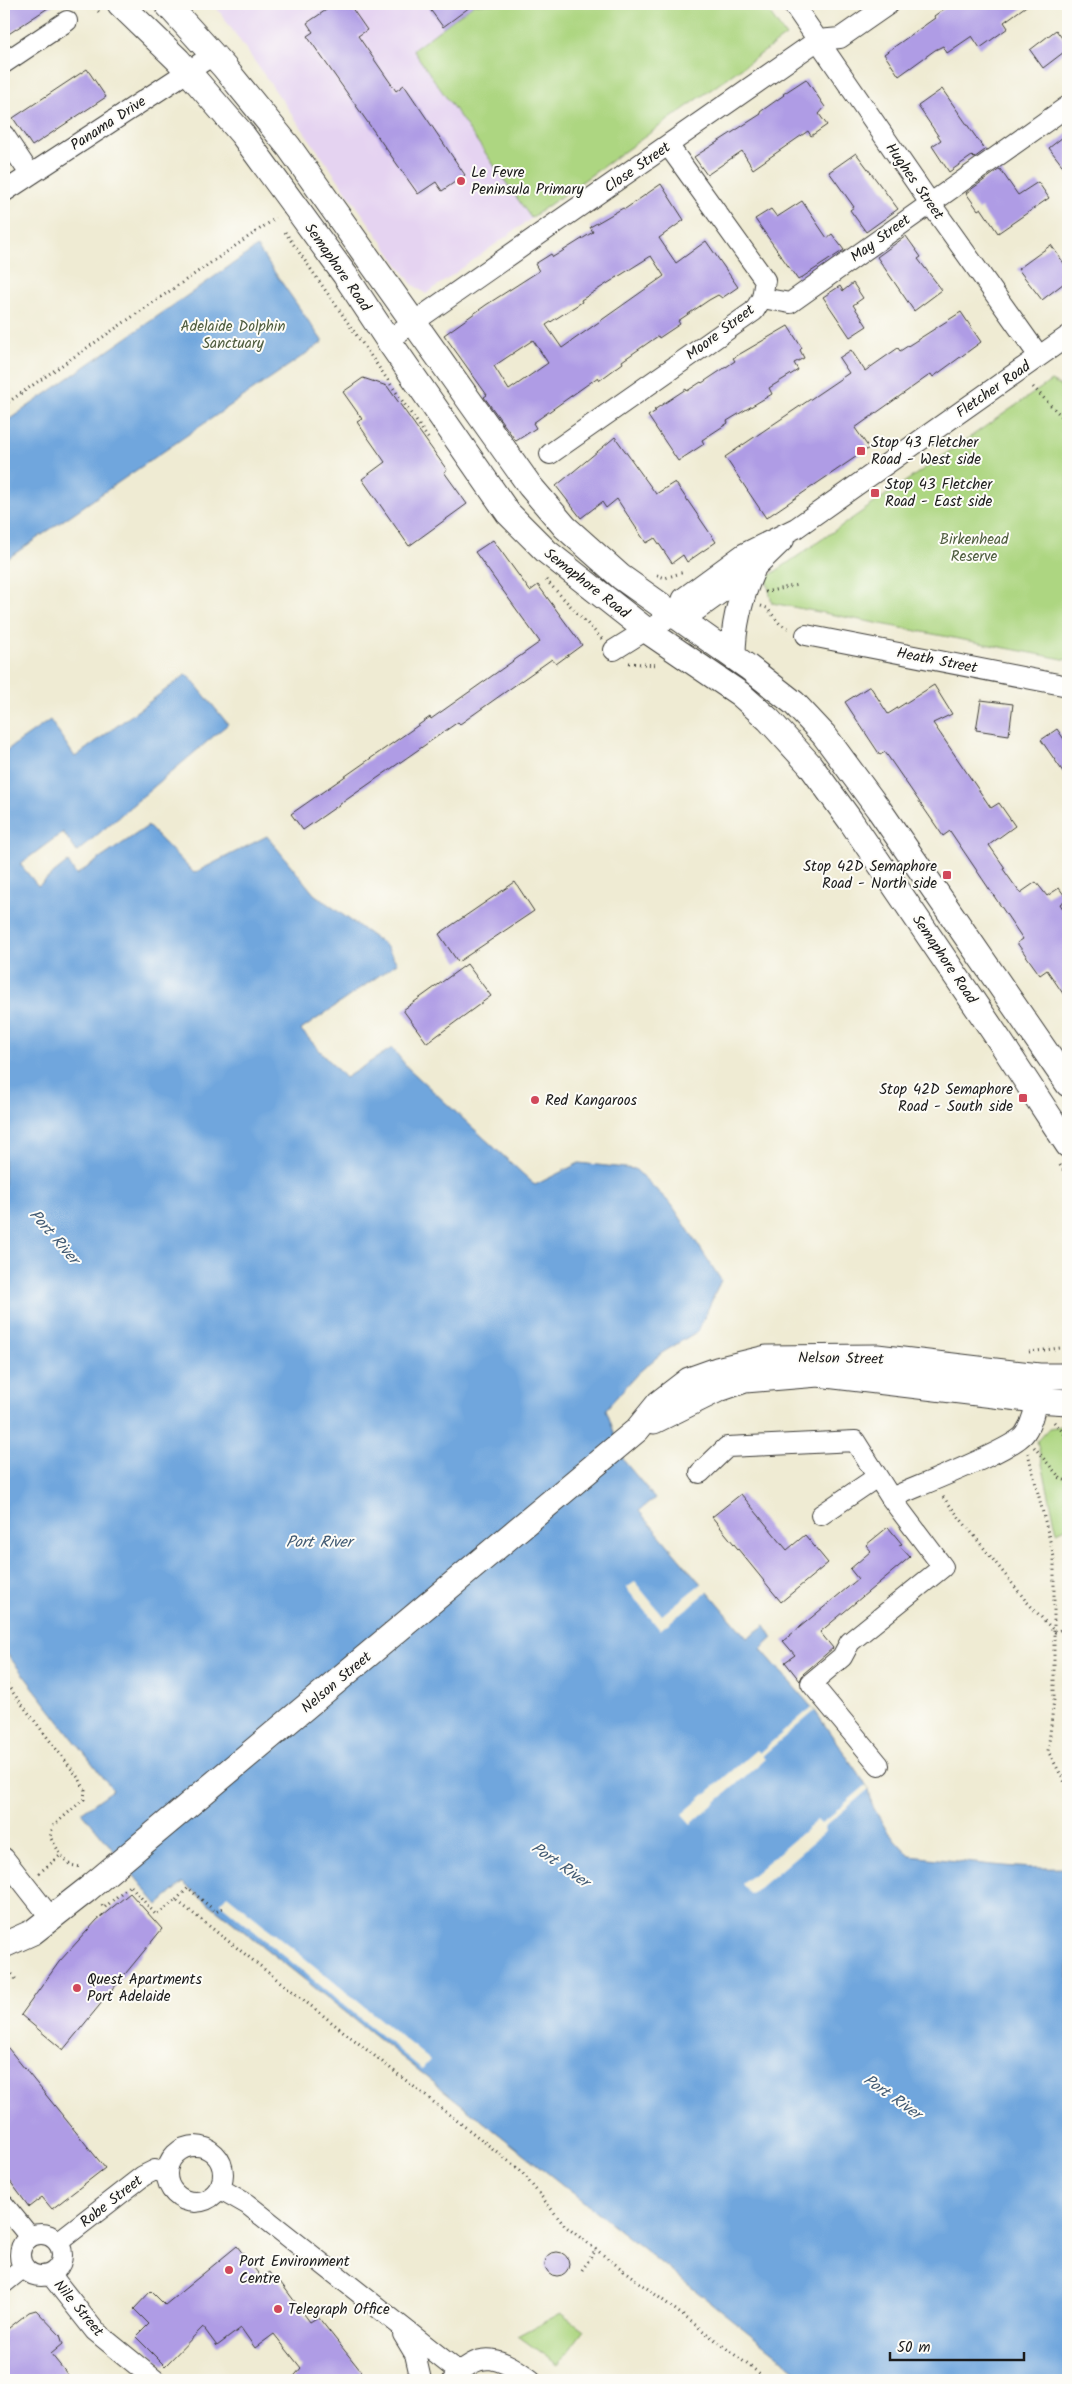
<svg xmlns="http://www.w3.org/2000/svg" width="1072" height="2384" viewBox="0 0 1072 2384" font-family="Kalam,sans-serif">
	<rect width="100%" height="100%" fill="#fdfcf7"/>
	<filter id="ink" filterUnits="userSpaceOnUse"><feTurbulence type="fractalNoise" baseFrequency=".02" numOctaves="2"/><feDisplacementMap in="SourceGraphic" scale="10" xChannelSelector="R" yChannelSelector="G"/><feConvolveMatrix kernelMatrix="1 2 1 2 8 2 1 2 1" color-interpolation-filters="sRGB"/></filter>
	<filter id="wash" filterUnits="userSpaceOnUse"><feTurbulence type="fractalNoise" baseFrequency=".0096" numOctaves="4" result="noise"/><feDisplacementMap in="SourceGraphic" scale="20" xChannelSelector="R" yChannelSelector="G"/><feGaussianBlur stdDeviation="1.12" result="paint"/><feColorMatrix in="noise" values="0 0 0 0 0 0 0 0 0 0 0 0 0 0 0 0 0 1.4 0 .05"/><feComposite in="paint" operator="in"/></filter>
	<g filter="url(#wash)">
		<rect width="100%" height="100%" fill="#efebd3"/>
		<path fill="#e5d3f1" d="M214,4H763L786,36L426,294L412,284Z"/>
		<path fill="#add681" stroke="#64794e" d="M474,4H763L786,36L531,218L413,50Z
			M1051,381L1068,390V660L772,603L766,578Z
			M1068,1425V1527L1057,1532L1037,1441L1049,1428Z
			M561,2313L584,2330L558,2365L518,2336Z"/>
		<path fill="#6fa6dd" stroke="#46617c" d="M257,247L323,342L4,561V423Z
			M187,674L228,724L77,852L63,832L20,864L38,886L68,862L76,875L148,826L194,873L267,836L314,894L386,946L397,963L301,1030L345,1078L392,1048L408,1068L535,1185L579,1163L635,1169L672,1205L721,1280L698,1331L662,1353L638,1373L606,1409L624,1461L655,1498L639,1511L747,1638L765,1625L773,1638L761,1649L815,1711L869,1789L872,1805L887,1831L910,1856C962,1861 1016,1870 1068,1868V2380H808L183,1883L158,1905L82,1812L113,1790L4,1650V752L50,720L75,757Z"/>
		<path fill="#efebd3" d="M635,1582L662,1615L703,1582L710,1590L660,1630L626,1588Z
			M812,1707L815,1711L762,1756L765,1759L691,1824L682,1814L756,1750L759,1753Z
			M866,1785L869,1789L824,1827L826,1831L751,1895L742,1884L817,1820L821,1824Z
			M227,1895L430,2060L422,2069L220,1903Z"/>
		<g id="blocks">
			<path fill="#af9ce5" fill-rule="evenodd" d="M4,4H54L4,37Z
				M335,4H349L367,30L358,36L396,91L404,85L465,175L442,191L436,182L418,194L307,36L313,32L307,23Z
				M426,4H474L443,27Z
				M951,4H1029L1004,22L1008,28L980,48L972,36L947,53L943,46L935,50L899,76L884,54L935,18L934,16Z
				M1056,30L1068,46V49L1043,68L1030,50Z
				M87,69L106,97L32,146L13,118Z
				M806,79L825,107L819,114L827,125L811,136L808,131L753,169L742,151L707,175L694,157L761,114L760,112L784,95L783,94Z
				M942,89L985,150L974,158L972,156L949,172L932,146L941,140L918,106Z
				M1068,133V173L1049,148Z
				M856,153L898,209L866,232L850,210L854,207L829,172Z
				M1000,169L1018,195L1038,182L1049,198L998,233L981,208L978,210L966,193Z
				M661,184L684,220L659,238L676,263L706,241L738,287L722,298L718,295L709,300L678,321L680,324L659,338L658,336L622,361L623,363L600,380L598,377L533,423L536,428L516,441L484,397L487,395L444,335L486,305L539,271L535,264L551,254L553,257L593,232L590,227L623,208L625,209ZM651,256L664,276L562,348L546,325L582,302L581,300ZM533,340L548,363L509,390L494,366Z
				M802,201L827,238L832,234L844,250L798,280L755,219L771,209L777,217Z
				M906,236L921,257L918,259L942,290L914,311L877,257Z
				M1051,245L1068,269V280L1042,300L1018,269Z
				M853,283L863,298L853,305L867,326L850,337L823,297L840,286L843,291Z
				M961,312L981,342L933,377L931,374L855,428L869,448L766,518L725,457L849,373L839,358L851,350L865,371L898,348L900,351Z
				M788,326L802,348L800,350L804,358L794,363L798,370L769,388L772,394L727,421L728,423L702,440L704,444L678,461L648,416L656,411L654,410L686,389L687,391L701,382L702,383L735,361L733,358Z
				M363,378L387,386L447,470L444,472L467,504L409,546L362,479L385,462L357,422L362,419L343,392Z
				M615,437L656,494L675,482L716,542L687,562L683,555L672,563L655,538L646,543L617,499L606,508L602,502L581,518L556,486Z
				M493,540L530,591L538,585L582,645L556,664L552,659L460,724L458,722L303,830L291,814L430,717L431,719L540,642L475,552Z
				M934,685L952,714L933,723L991,808L999,803L1015,826L989,845L1005,868L1003,869L1020,893L1036,882L1047,896L1059,888L1067,899L1060,904L1068,917V1001L1047,970L1040,975L1017,943L1023,939L950,831L943,836L885,752L880,755L845,702L870,686L888,714Z
				M981,700L1013,704L1009,735L976,730Z
				M1057,729L1068,745V779L1041,740Z
				M515,882L534,911L458,962L439,934Z
				M467,964L491,996L427,1043L403,1010Z
				M741,1494L787,1550L805,1535L828,1563L781,1602L712,1517Z
				M888,1527L902,1544L899,1545L910,1557L820,1632L833,1648L803,1674L800,1681L785,1662L795,1655L783,1641L858,1579L850,1569L871,1551L866,1545Z
				M130,1893L162,1929L63,2050L21,2015L59,1962L97,1920Z
				M4,2043L105,2168L52,2209L42,2197L29,2207L4,2173Z
				M237,2246L261,2277L269,2272L275,2281L278,2279L310,2322L318,2317L368,2380H291L301,2368L274,2334L255,2348L241,2328L217,2346L203,2327L165,2366L136,2337L149,2324L134,2309L151,2291L165,2305Z
				M545 2264a12 12 0 1 1 24 0a12 12 0 1 1-24 0Z
				M36,2310L60,2335L63,2344L51,2354L72,2380H4V2332L29,2312Z"/>
		</g>
	</g>
	<g filter="url(#ink)">
		<use href="#blocks" fill-opacity="0" stroke="#3c3b37" stroke-width="1"/>
		<g fill="none" stroke-linecap="round" stroke-linejoin="round">
			<defs>
				<path id="minor" d="M793,4L930,203L1039,356
					M4,63L67,21
					M4,135L30,174
					M4,192L213,55
					M762,298L790,303L1068,106
					M388,340L818,40L840,38L889,4
					M550,454L754,311L762,298L765,280L668,145
					M676,615L683,598L743,554L796,528L1068,336
					M806,635L1068,686
					M614,650L646,630L676,615L693,613L752,571L784,540
					M700,1473L727,1447L855,1441L891,1498L943,1567L850,1642L842,1657L811,1683L879,1765
					M891,1498C915,1487 1014,1450 1025,1433C1035,1419 1035,1403 1038,1386
					M821,1515L877,1477
					M4,1858L51,1918
					M167 2174a28 28 0 1 1 56 0a28 28 0 1 1-56 0Z
					M219,2188L247,2204L459,2372
					M4,2205L30,2237
					M20 2255a21 21 0 1 1 42 0a21 21 0 1 1-42 0Z
					M58,2242L143,2176L155,2170L167,2174
					M50,2274L95,2331L155,2380
					M4,2283L24,2267
					M403,2334L415,2354L421,2380
					M453,2380C480,2347 502,2358 531,2380"/>
				<path id="major" d="M120,4L178,60L242,134L345,275L388,340L508,513L547,552L646,630L740,694L769,720L810,765L850,820L1000,1041L1068,1145
					M167,4L224,67L289,147L530,486L565,527L621,577L748,667L794,703L824,735L880,811L1068,1084
					M733,656C733,626 740,598 752,571
					M654,1421L719,1389L745,1380L818,1374L1036,1400L1068,1402
					M4,1945L33,1932L88,1889L637,1430L659,1403L689,1380L717,1370L767,1358L877,1357L1039,1376H1068"/>
			</defs>
			<use href="#minor" stroke="#3c3b37" stroke-width="22"/>
			<use href="#major" stroke="#3c3b37" stroke-width="27"/>
			<path stroke="#3c3b37" stroke-width="3" stroke-dasharray="1 4" stroke-linecap="butt" d="M91,4L101,14
				M285,232L430,441
				M1033,387L1068,423
				M4,405L276,218
				M657,575L665,578L684,572
				M546,580L602,639
				M765,592L798,585
				M761,606L767,608L780,624L790,629
				M629,663L657,665
				M1060,1165L1068,1177
				M1029,1352L1068,1347
				M1054,1422L1068,1438
				M1034,1447L1061,1479L1068,1481
				M1028,1453L1054,1557V1699L1048,1751L1068,1788
				M943,1497L1027,1602L1055,1632L1068,1627
				M4,1681L80,1780L85,1790L84,1799L53,1826L50,1837L61,1855
				M39,1873L61,1855L70,1865L81,1867
				M176,1900L188,1888L216,1912L224,1907
				M4,1902L11,1896
				M102,1905L104,1908L130,1885L156,1915L176,1900L520,2170L565,2226L768,2380
				M6,1966L17,1981
				M582,2270L596,2250"/>
			<use href="#minor" stroke="#fff" stroke-width="20"/>
			<use href="#major" stroke="#fff" stroke-width="25"/>
		</g>
	</g>
	<g fill="#d1495b" stroke="#fdfcf7" stroke-width="2">
		<circle cx="461" cy="181" r="5"/>
		<rect x="856" y="446" width="10" height="10" rx="2.5"/>
		<rect x="870" y="488" width="10" height="10" rx="2.5"/>
		<rect x="942" y="870" width="10" height="10" rx="2.5"/>
		<rect x="1018" y="1093" width="10" height="10" rx="2.5"/>
		<circle cx="535" cy="1100" r="5"/>
		<circle cx="77" cy="1988" r="5"/>
		<circle cx="229" cy="2270" r="5"/>
		<circle cx="278" cy="2309" r="5"/>
	</g>
	<g text-anchor="middle" stroke-width="4" stroke-linejoin="round" paint-order="stroke">
		<g font-size="15" fill="#1c1c1c" stroke="#fdfcf7">
			<text transform="translate(108 123) rotate(-33)" y="5">Panama Drive</text>
			<text transform="translate(637 167) rotate(-35)" y="5">Close Street</text>
			<text transform="translate(915 181) rotate(55)" y="5">Hughes Street</text>
			<text transform="translate(880 238) rotate(-36)" y="5">May Street</text>
			<text transform="translate(338 267) rotate(55)" y="5">Semaphore Road</text>
			<text transform="translate(720 332) rotate(-37)" y="5">Moore Street</text>
			<text transform="translate(993 389) rotate(-35)" y="5">Fletcher Road</text>
			<text transform="translate(587 583) rotate(38)" y="5">Semaphore Road</text>
			<text transform="translate(937 660) rotate(11)" y="5">Heath Street</text>
			<text transform="translate(945 959) rotate(56)" y="5">Semaphore Road</text>
			<text transform="translate(841 1358) rotate(1)" y="5">Nelson Street</text>
			<text transform="translate(336 1682) rotate(-40)" y="5">Nelson Street</text>
			<text transform="translate(111 2201) rotate(-38)" y="5">Robe Street</text>
			<text transform="translate(79 2308) rotate(50)" y="5">Nile Street</text>
		</g>
		<g font-size="15" fill="#1c1c1c" stroke="#fdfcf7" text-anchor="start">
			<text x="471" y="177">Le Fevre<tspan x="471" dy="17">Peninsula Primary</tspan></text>
			<text x="871" y="447">Stop 43 Fletcher<tspan x="871" dy="17">Road - West side</tspan></text>
			<text x="885" y="489">Stop 43 Fletcher<tspan x="885" dy="17">Road - East side</tspan></text>
			<text x="937" y="871" text-anchor="end">Stop 42D Semaphore<tspan x="937" dy="17">Road - North side</tspan></text>
			<text x="1013" y="1094" text-anchor="end">Stop 42D Semaphore<tspan x="1013" dy="17">Road - South side</tspan></text>
			<text x="545" y="1105">Red Kangaroos</text>
			<text x="87" y="1984">Quest Apartments<tspan x="87" dy="17">Port Adelaide</tspan></text>
			<text x="239" y="2266">Port Environment<tspan x="239" dy="17">Centre</tspan></text>
			<text x="288" y="2314">Telegraph Office</text>
		</g>
		<g font-size="15" fill="#4f5d3f" stroke="#fdfcf7">
			<text x="233" y="331">Adelaide Dolphin<tspan x="233" dy="17">Sanctuary</tspan></text>
			<text x="974" y="544">Birkenhead<tspan x="974" dy="17">Reserve</tspan></text>
		</g>
		<g font-size="16" font-style="italic" fill="#415a73" stroke="#fdfcf7">
			<text transform="translate(55 1236) rotate(49)" y="6">Port River</text>
			<text x="319" y="1547">Port River</text>
			<text transform="translate(561 1864) rotate(35)" y="6">Port River</text>
			<text transform="translate(893 2096) rotate(35)" y="6">Port River</text>
		</g>
	</g>
	<rect width="1072" height="2384" fill="none" stroke="#fdfcf7" stroke-width="20"/>
	<path d="M890 2352v8h134v-8" fill="none" stroke="#1c1c1c" stroke-width="2.5"/>
	<text x="897" y="2352" font-size="15" fill="#1c1c1c" stroke="#fdfcf7" stroke-width="4" paint-order="stroke">50 m</text>
</svg>
